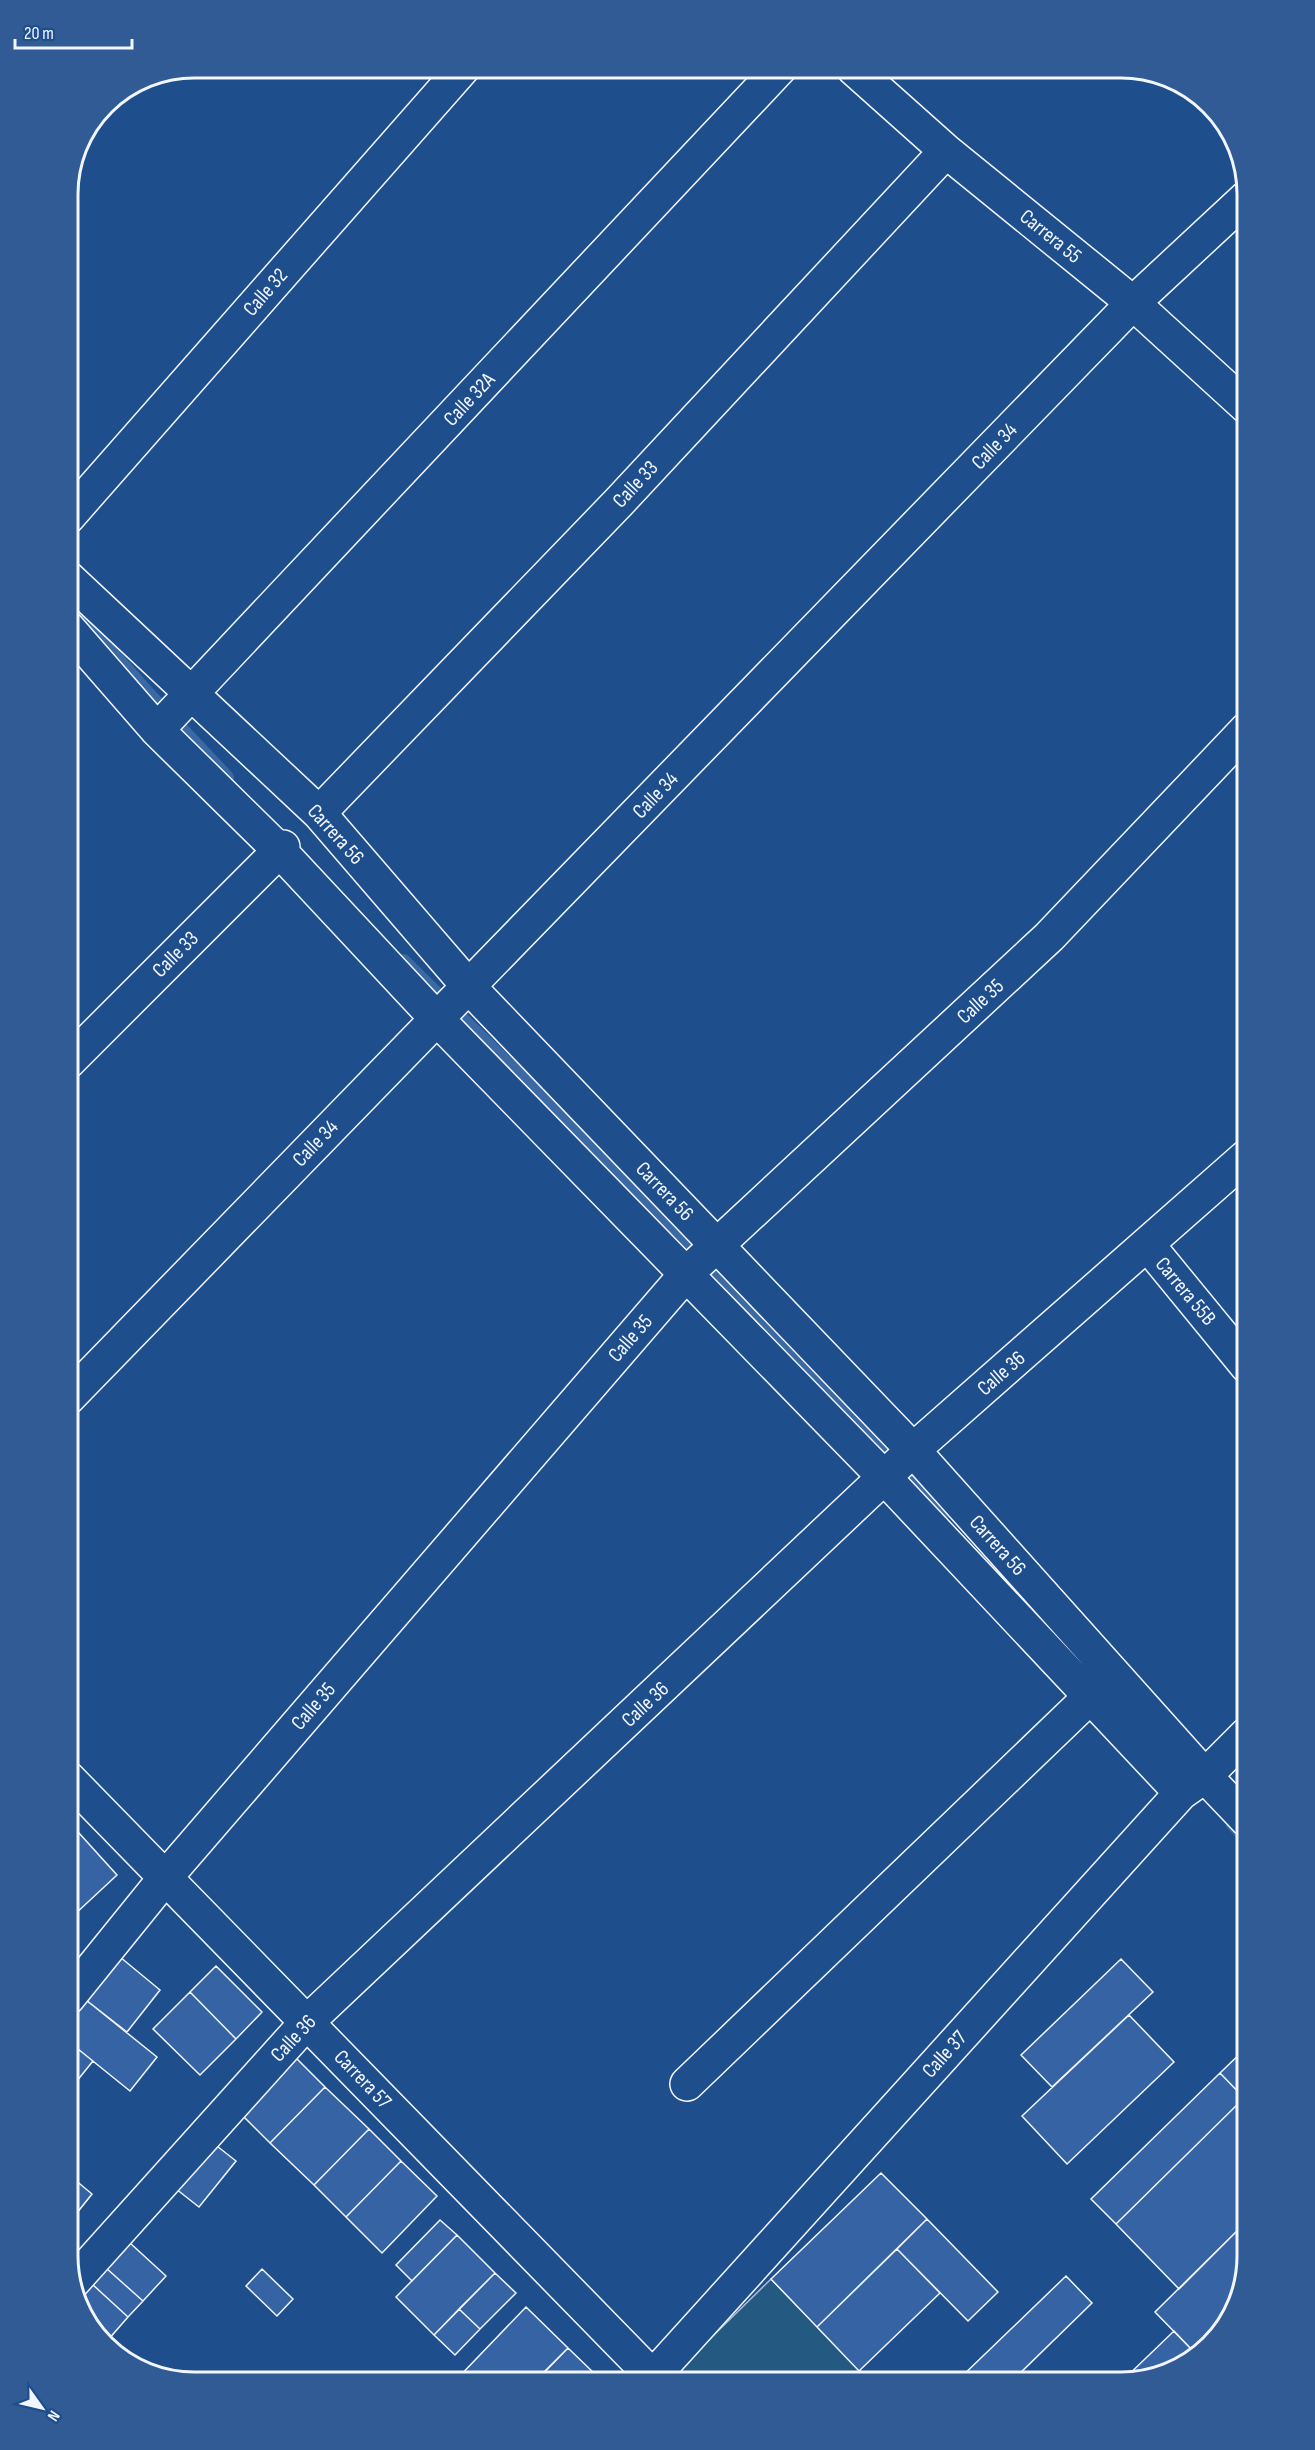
<svg xmlns="http://www.w3.org/2000/svg" width="1315" height="2450" viewBox="0 0 1315 2450" font-family="'Sofia Sans Condensed',sans-serif">
	<rect width="100%" height="100%" fill="#1f4e8c"/>
	<path fill="#245a82" stroke="#a8bbd7" stroke-width="1.5" d="M771,2279L871,2382H688L677,2371Z"/>
	<g fill="none" stroke-linecap="round" stroke-linejoin="round">
		<path stroke="#3b69a3" stroke-width="12" d="M68,601L147,691L228,777
			M404,960L688,1241L947,1512
			M1232,1824L1247,1841"/>
	</g>
	<path fill="#3563a3" stroke="#f2f6ff" stroke-width="1.5" d="M69,1822L117,1875L73,1916L68,1910Z
		M120,1957L160,1990L127,2032L86,2000Z
		M1121,1959L1153,1992L1052,2087L1021,2055Z
		M216,1966L262,2012L236,2039L190,1992Z
		M190,1992L236,2039L200,2075L153,2029Z
		M86,2000L157,2057L130,2091L68,2041V2022Z
		M1129,2015L1174,2062L1067,2164L1022,2116Z
		M68,2041L93,2061L68,2092Z
		M1247,2047V2101L1220,2073Z
		M290,2052L325,2087L270,2143L235,2108Z
		M1220,2073L1244,2098L1116,2224L1091,2199Z
		M325,2087L369,2129L314,2185L270,2143Z
		M1244,2098L1247,2101V2221L1179,2289L1116,2224Z
		M369,2129L401,2161L346,2217L314,2185Z
		M208,2139L236,2161L199,2207L171,2185Z
		M401,2161L437,2196L382,2253L346,2217Z
		M881,2173L927,2219L817,2327L771,2279Z
		M68,2174L92,2194L68,2224Z
		M927,2219L998,2292L968,2321L897,2249Z
		M440,2220L457,2235L412,2281L396,2265Z
		M1247,2221V2256L1226,2327L1194,2352L1155,2312Z
		M457,2235L495,2273L434,2335L396,2297Z
		M130,2243L166,2276L143,2301L106,2268Z
		M897,2249L940,2293L859,2371L817,2327Z
		M106,2268L143,2301L128,2317L92,2284Z
		M262,2269L293,2299L277,2316L246,2286Z
		M495,2273L516,2293L480,2329L459,2309Z
		M1066,2276L1092,2303L1011,2382H956Z
		M92,2284L128,2317L107,2341L77,2305L76,2300Z
		M526,2307L568,2348L535,2382H454Z
		M459,2309L480,2329L455,2355L434,2335Z
		M1174,2331L1194,2352L1170,2373L1121,2382Z
		M568,2348L597,2376L591,2382H557L545,2371Z
		M545,2371L557,2382H535Z"/>
	<g fill="none" stroke-linecap="round" stroke-linejoin="round">
		<defs>
			<path id="street" d="M853,68L946,151L1133,303L1247,407
				M68,517L463,68
				M68,578L319,813L469,987L913,1450L1205,1776L1247,1820
				M68,628L157,730L279,850L436,1018L885,1478L1181,1793
				M157,730L780,68
				M319,813L619,502L946,151
				M68,1062L283,847
				M1147,1244L1247,1366
				M68,1398L1133,303L1247,197
				M68,1778L658,2382
				M68,1998L165,1878L687,1273L1049,937L1247,729
				M687,2084L1090,1697
				M73,2282L307,2022L913,1450L1247,1156
				M648,2382L1181,1793L1205,1776L1247,1734"/>
		</defs>
		<use href="#street" stroke="#f2f6ff" stroke-width="36"/>
		<use href="#street" stroke="#1f4e8c" stroke-width="33"/>
	</g>
	<g text-anchor="middle" stroke-width="4.5" stroke-linejoin="round" paint-order="stroke">
		<g font-size="21" fill="#f2f6ff" stroke="#1f4e8c">
			<text transform="translate(1051 236) rotate(39)" y="7">Carrera 55</text>
			<text transform="translate(265 292) rotate(-49)" y="7">Calle 32</text>
			<text transform="translate(469 399) rotate(-47)" y="7">Calle 32A</text>
			<text transform="translate(994 446) rotate(-46)" y="7">Calle 34</text>
			<text transform="translate(635 484) rotate(-47)" y="7">Calle 33</text>
			<text transform="translate(655 795) rotate(-46)" y="7">Calle 34</text>
			<text transform="translate(336 834) rotate(48)" y="7">Carrera 56</text>
			<text transform="translate(175 954) rotate(-45)" y="7">Calle 33</text>
			<text transform="translate(980 1001) rotate(-43)" y="7">Calle 35</text>
			<text transform="translate(315 1143) rotate(-46)" y="7">Calle 34</text>
			<text transform="translate(665 1191) rotate(46)" y="7">Carrera 56</text>
			<text transform="translate(1186 1291) rotate(50)" y="7">Carrera 55B</text>
			<text transform="translate(630 1338) rotate(-49)" y="7">Calle 35</text>
			<text transform="translate(1001 1373) rotate(-41)" y="7">Calle 36</text>
			<text transform="translate(998 1545) rotate(48)" y="7">Carrera 56</text>
			<text transform="translate(645 1704) rotate(-43)" y="7">Calle 36</text>
			<text transform="translate(313 1706) rotate(-49)" y="7">Calle 35</text>
			<text transform="translate(293 2038) rotate(-47)" y="7">Calle 36</text>
			<text transform="translate(944 2054) rotate(-48)" y="7">Calle 37</text>
			<text transform="translate(363 2079) rotate(46)" y="7">Carrera 57</text>
		</g>
	</g>
	<path d="M0 0H1315V2450H0ZM194 78H1121A116 116 0 0 1 1237 194V2256A116 116 0 0 1 1121 2372H194A116 116 0 0 1 78 2256V194A116 116 0 0 1 194 78Z" fill="#305b95" fill-rule="evenodd"/>
	<path fill="none" stroke="#f2f6ff" stroke-width="3" d="M194 78H1121A116 116 0 0 1 1237 194V2256A116 116 0 0 1 1121 2372H194A116 116 0 0 1 78 2256V194A116 116 0 0 1 194 78Z"/>
	<g transform="translate(42 2408) rotate(124)" stroke="#1f4e8c" stroke-width="4.5" paint-order="stroke">
	<path d="M0-4.5L10 22L0 15L-10 22Z" fill="#f2f6ff"/>
	<text y="-9" font-size="16" font-weight="bold" text-anchor="middle" fill="#f2f6ff">N</text>
	</g>
	<path d="M15 39v9h117v-9" fill="none" stroke="#f2f6ff" stroke-width="3"/>
	<text x="24" y="39" font-size="18" fill="#f2f6ff" stroke="#1f4e8c" stroke-width="4.5" paint-order="stroke">20 m</text>
</svg>
